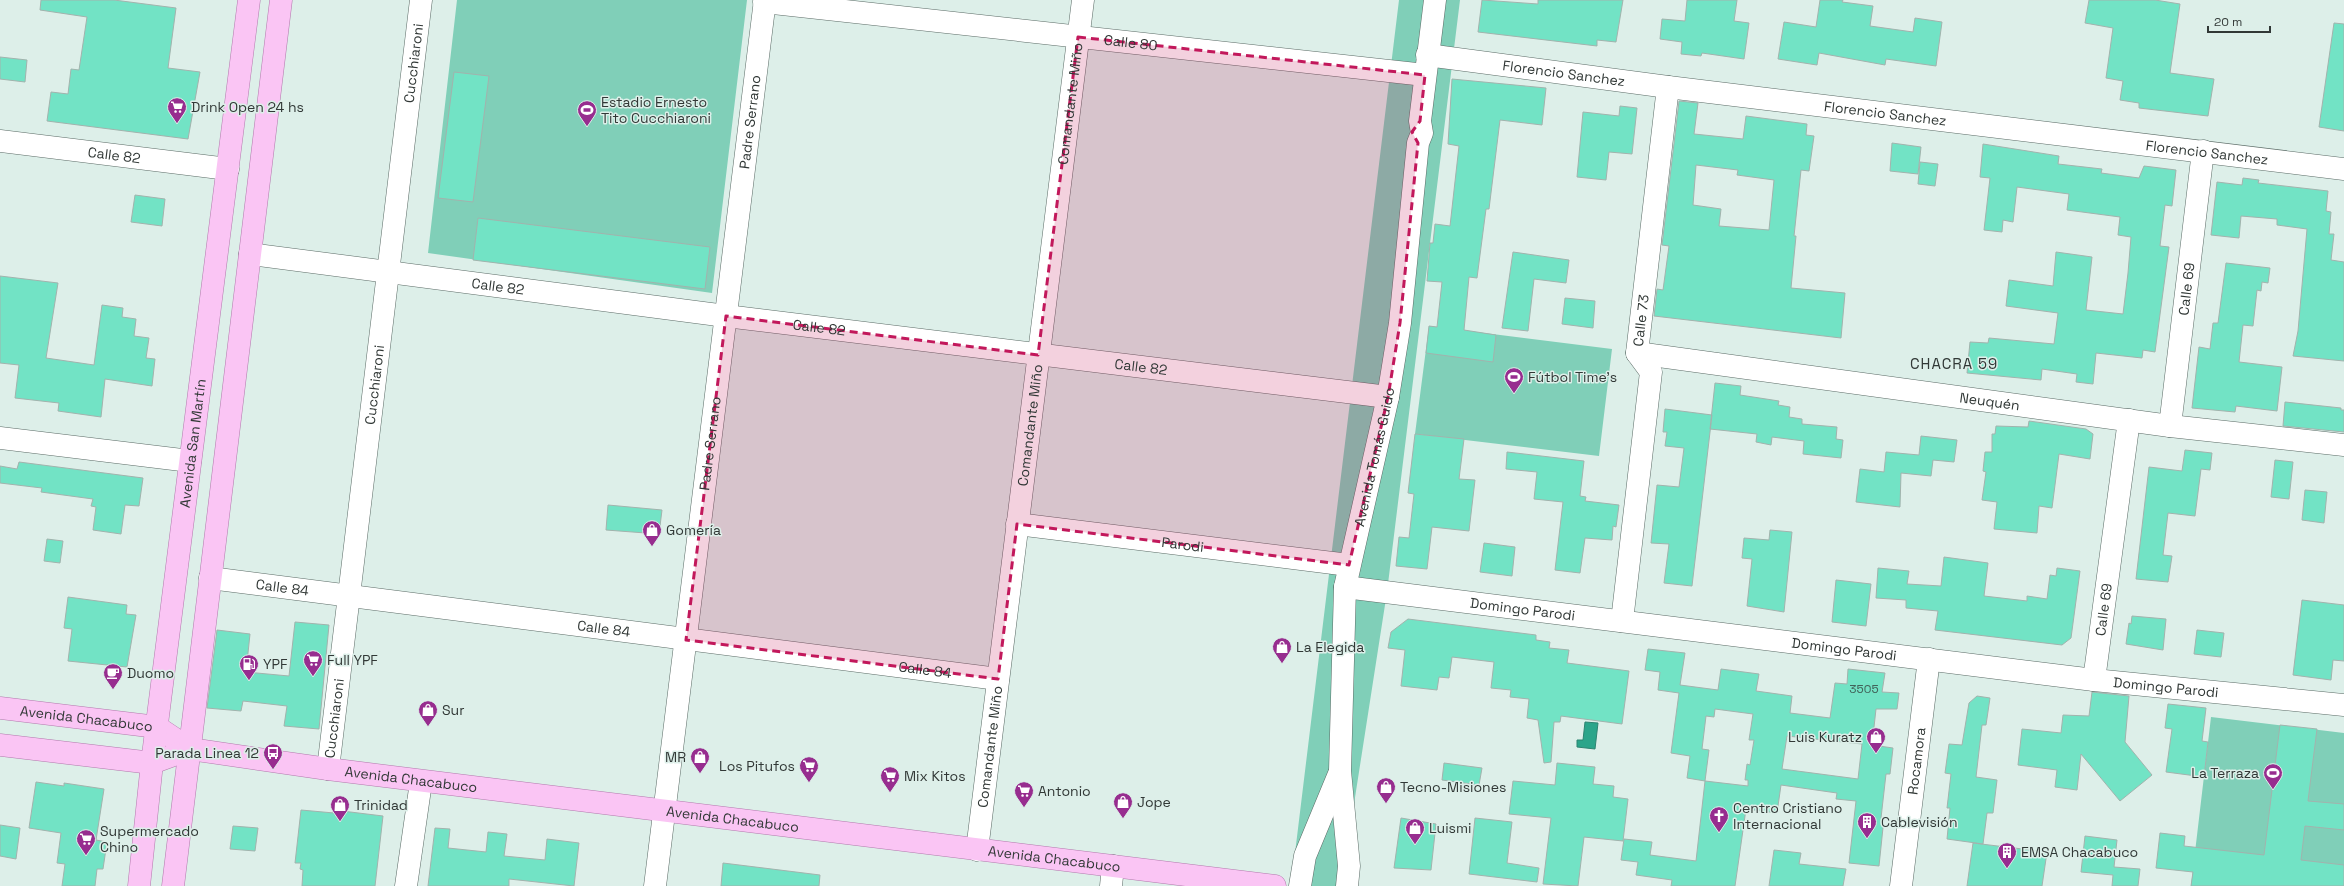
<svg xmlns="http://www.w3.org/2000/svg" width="2344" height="886" viewBox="0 0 2344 886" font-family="'Space Grotesk',sans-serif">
	<rect width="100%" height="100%" fill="#ddefe9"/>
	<path fill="#80cfb8" d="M457,0H747L712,293L428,253Z
		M1399,0H1460L1387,592L1354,804L1351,886H1291Z
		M1429,326L1612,349L1599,456L1415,434Z
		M2211,717L2344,733V886H2191Z"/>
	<path fill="#2ba58a" stroke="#2d8471" d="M1585,722L1598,723L1595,749L1577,747V740H1583Z"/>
	<path fill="#72e3c5" stroke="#a2b3ad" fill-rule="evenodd" d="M41,0H114L176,8L168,68L200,72L188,139L47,121L51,92L68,94L71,69L79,70L87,17L40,10Z
		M1482,0L1538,4V0H1623L1616,42L1597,40V46L1478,32Z
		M1687,0H1737L1734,21L1749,23L1744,59L1702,53L1701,56L1681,54L1682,42L1660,39L1662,19L1685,21Z
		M1820,0H1843L1842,2L1873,6L1870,26L1913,32L1915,18L1942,22L1936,66L1886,59L1885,65L1819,53L1817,65L1778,59L1784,22L1816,27Z
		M2089,0H2155L2180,4L2170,73L2214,79L2208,116L2139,108V103L2120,100L2123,81L2106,78L2113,28L2085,23Z
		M2334,23L2344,24V131L2319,127Z
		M0,57L27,60L25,82L0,79Z
		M454,72L489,76L473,202L438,198Z
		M1452,79L1546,88L1542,125L1500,120L1489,209H1486L1477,278L1469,277L1464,330L1496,335L1493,362L1426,353L1429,326L1437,327L1442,282L1427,281L1430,243H1433L1435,224L1450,226L1459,146L1448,144Z
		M1679,101L1698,103L1694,134L1743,139L1746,116L1807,124L1806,135L1814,136L1809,171L1801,170L1794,236H1796L1791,288L1845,293L1841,338L1654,316L1657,289L1663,290L1669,246L1662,245ZM1696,165L1738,170L1737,175L1774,180L1769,230L1719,226L1721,209L1693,205Z
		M1620,106L1637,108L1632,154L1609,152L1606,180L1577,177L1583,112L1619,116Z
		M1892,143L1921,147L1918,174L1890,171Z
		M1983,144L2059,156L2058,164L2102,169L2101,173L2139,178L2144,166L2176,170L2172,206L2165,205L2160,246L2169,247L2155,352L2143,350L2142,358L2096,353L2093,384L2076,382L2077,374L2042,369L2041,380L1967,373L1970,342L1988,343L1989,338L2054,344L2058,313L2006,306L2009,280L2053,286L2056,252L2092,257L2086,310L2123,314L2128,273L2131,237L2118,235L2120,217L2067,210L2069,194L2017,187L2013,222L2003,220L2002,232L1984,230L1990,178L1980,177Z
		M1920,162L1938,164L1935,186L1918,184Z
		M2243,178L2259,180L2258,183L2328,191L2326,211L2331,212L2329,234H2334L2331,260L2344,262V361L2293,356L2298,331L2307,229L2277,225V219L2241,216L2239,238L2211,235L2217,182L2242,185Z
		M135,195L165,199L162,226L131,222Z
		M478,218L710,247L705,289L473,260Z
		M1513,252L1569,260L1566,283L1534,279L1528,331L1502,328Z
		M2226,263L2270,268L2268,283L2262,282L2261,291L2257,290L2253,326L2243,325L2239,362L2282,367L2277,411L2236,406L2235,412L2192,408L2199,347L2210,349L2213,323H2218Z
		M0,276L58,283L46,358L94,365L102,305L123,308L122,317L136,319L134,336L149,338L146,358L155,359L152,386L105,379L101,417L58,411L59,403L15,398L19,365L0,363Z
		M1565,298L1595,301L1593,328L1562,324Z
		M1715,383L1741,386L1740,395L1779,401L1778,405L1790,407L1789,417L1802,419V424L1837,427L1836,439L1843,440L1841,458L1803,454L1804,441L1772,437L1771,445L1756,442L1757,434L1710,429Z
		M2285,402L2341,408V410H2344V432L2283,426Z
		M1665,409L1712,415L1692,586L1664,583L1669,544L1651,543L1657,485L1679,487L1684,448L1665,446L1667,432H1663Z
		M2029,421L2086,429L2093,434L2090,459L2059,454L2052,508L2039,506L2037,533L1994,529L1997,502L1982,500L1986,472L1983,471L1985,452H1992V434H1995L1996,426L2028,427Z
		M1415,434L1464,439L1459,479L1475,480L1469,531L1432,527L1427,569L1396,566L1399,537L1409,538L1414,494L1408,493Z
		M1921,436L1957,440L1954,462L1933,460L1931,476L1901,473L1900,507L1856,502L1860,469L1884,472L1886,452L1919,455Z
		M2185,450L2212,453L2210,470L2201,469L2195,516L2168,513L2163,555L2172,556L2168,582L2136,579L2149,467L2182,471Z
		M1507,452L1584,461L1580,496L1586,497L1585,501L1619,505L1616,527L1613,526L1612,540L1585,538L1580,573L1555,570L1563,502L1534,499L1537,472L1506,469Z
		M2275,460L2293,462L2289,499L2271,497Z
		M19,462L143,478L139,506L125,505L121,534L93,530L96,507L91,506L93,499L41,492L42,488L0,483V466L17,469Z
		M2305,490L2327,492L2324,523L2302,520Z
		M608,505L662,510L659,534L606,530Z
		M1770,530L1792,532L1784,612L1747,606L1752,559L1742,558L1744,538L1769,540Z
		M47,539L63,541L60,563L44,561Z
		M1484,543L1515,547L1512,576L1480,572Z
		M1944,557L1988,563L1984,596L2027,601V596L2047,599L2050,575L2056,576L2057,568L2080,571L2071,638L2062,645L1935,630L1938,611L1906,608V600L1876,598L1878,568L1909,571L1907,584L1941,586Z
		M1836,580L1871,584L1866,626L1832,622Z
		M68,597L127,605L126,614L136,615L127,667L68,661L72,629L64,628Z
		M2302,600L2344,605V661L2333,660L2331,680L2293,675Z
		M2132,616L2166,619L2163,650L2126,644L2129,623L2131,624Z
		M1408,619L1536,635V640L1550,642L1549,648L1569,650L1567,663L1629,671L1622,724L1561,716L1560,722H1554L1551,762L1544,763L1538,720L1527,718L1529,699L1510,697L1511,690L1491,688L1494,662L1452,657L1449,678L1439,677L1437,690L1401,686L1405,650L1388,648L1391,632Z
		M295,622L329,625L319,729L284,726L287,706L243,701L241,711L207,708L217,630L250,634L246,672L289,676Z
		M2197,630L2224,633L2221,657L2194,654Z
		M1648,649L1685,653L1680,685L1718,690L1721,669L1759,674L1756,691L1792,696L1790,713L1830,718L1835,683L1847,684L1848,669L1885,673L1882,692L1899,693L1897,709H1876L1872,745L1893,748L1890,774H1886L1881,818H1884L1879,866L1849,863L1856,801L1836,799L1837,793L1781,785L1777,813L1746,809L1735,886H1671L1672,880L1636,875L1638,862L1621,860L1624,839L1652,842L1650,855L1696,861L1705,781L1687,778L1690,756L1671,753L1679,693L1658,690L1660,672L1645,670ZM1715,709L1753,714L1749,740H1754L1750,765L1747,764L1745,780H1748V786L1705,781L1709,750L1702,749L1706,716L1714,717ZM1787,736L1862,744L1858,779L1782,769Z
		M2092,692L2129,696L2125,742L2152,775L2120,801L2081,754L2077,790L2055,787L2057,770L2018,765L2022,729L2061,733L2063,715L2089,716Z
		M1977,696L1990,698L1986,725H1982L1976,777L1997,780L1993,813H1987L1983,844L1947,839L1950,808H1947L1951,774L1945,773L1949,744L1962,745L1969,703Z
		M2168,704L2206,708L2202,741L2208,742L2204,777L2166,772L2172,729L2165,728Z
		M2280,725L2317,729L2308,801L2344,804V830L2305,826L2301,860L2344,865V886H2191L2193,872L2156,868L2160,833L2185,836L2184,846L2264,855Z
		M1444,763L1482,768L1479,785L1442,780Z
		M1557,763L1595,767L1593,784L1614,786L1613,797L1628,799L1623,841L1584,837L1578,886L1543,884L1551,818L1509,814L1513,781L1555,785Z
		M36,782L64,786V783L104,789L96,840L107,842L103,869H97L95,886H62L65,864L57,863L61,833L29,828Z
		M301,810L334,813V810L383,816L375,886H302L303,870L300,869L301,863H295Z
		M1401,818L1436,824L1431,870L1394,868Z
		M1475,818L1512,822L1507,863L1539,868L1537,882L1469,874Z
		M0,825L20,828L16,859L0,856Z
		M233,826L258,828L255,851L230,849Z
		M435,828L450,829L448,848L486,852L488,832L507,834L504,856L545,860L547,839L579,843L574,886L509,879V886H428Z
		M2085,836L2117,840L2114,867L2140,869L2138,886H2112L2113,875L2081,872Z
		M1973,843L2047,852L2042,886H1967Z
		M1774,850L1801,853L1799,864L1846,869L1843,886H1769Z
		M723,863L820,875L819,886H721Z"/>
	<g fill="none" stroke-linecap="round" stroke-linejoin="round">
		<defs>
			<g id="street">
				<path id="s1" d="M764,2L1425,75"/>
				<path id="s2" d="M1427,55L1668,87L2344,169"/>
				<path id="s3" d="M0,141L228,169"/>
				<path id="s4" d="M250,254L726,316L1388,397"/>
				<path id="s5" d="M1637,353L2170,426L2344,445"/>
				<path id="s6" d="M2170,426L2203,151"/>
				<path d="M0,438L190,461"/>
				<path id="s7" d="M1017,524L1349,565"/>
				<path id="s8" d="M210,578L998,679"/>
				<path id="s9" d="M1345,587L2094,680L2344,705"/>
				<path id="s10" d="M1622,621L1651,372L1637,353L1668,87"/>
				<path id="s11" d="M2094,680L2129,420"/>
				<path id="s12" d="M328,769L421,0"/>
				<path id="s13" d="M977,850L1083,0"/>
				<path d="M406,886L421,782"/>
				<path id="s14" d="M655,886L765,0"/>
				<path d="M1111,886L1113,866"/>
				<path id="s15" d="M1901,886L1929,659"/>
			</g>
			<g id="secondary">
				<path d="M1300,886L1305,856L1339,774"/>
				<path id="s16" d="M1347,886L1349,866L1340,771L1345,587L1388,397L1400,323L1418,143L1422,133L1420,121L1435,0"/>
			</g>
			<g id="primary">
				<path id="s17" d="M0,708L157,727L190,749L328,769L1275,886"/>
				<path d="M0,745L152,763L190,749"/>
				<path id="s18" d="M139,886L152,763L249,0"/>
				<path d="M173,886L281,0"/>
			</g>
		</defs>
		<use href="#street" stroke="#5b6b66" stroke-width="23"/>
		<use href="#secondary" stroke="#5b6b66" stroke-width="23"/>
		<use href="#primary" stroke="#b17aac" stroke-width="23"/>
		<use href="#street" stroke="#fff" stroke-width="22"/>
		<use href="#secondary" stroke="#fff" stroke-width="22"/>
		<use href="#primary" stroke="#fac5f4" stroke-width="22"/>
	</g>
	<path fill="#c2185b" fill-opacity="0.2" stroke="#c2185b" stroke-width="3" stroke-dasharray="8 5" stroke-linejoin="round" d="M1078,37L1425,75L1420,121L1412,132L1418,143L1400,323L1388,397L1349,565L1017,524L998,679L686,640L726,316L1038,355Z"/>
	<defs>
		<symbol id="supermarket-pin" viewBox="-11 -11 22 30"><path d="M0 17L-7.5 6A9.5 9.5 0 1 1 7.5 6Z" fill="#972d8f" stroke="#ddefe9"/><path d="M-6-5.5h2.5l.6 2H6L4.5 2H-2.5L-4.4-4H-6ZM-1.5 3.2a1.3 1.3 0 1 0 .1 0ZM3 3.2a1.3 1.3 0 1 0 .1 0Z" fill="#fff"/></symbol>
		<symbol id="stadium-pin" viewBox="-11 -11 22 30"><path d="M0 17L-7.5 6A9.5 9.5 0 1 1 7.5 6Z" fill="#972d8f" stroke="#ddefe9"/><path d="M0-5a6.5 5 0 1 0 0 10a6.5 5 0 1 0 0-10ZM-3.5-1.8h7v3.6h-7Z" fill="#fff"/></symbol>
		<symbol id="shop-pin" viewBox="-11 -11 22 30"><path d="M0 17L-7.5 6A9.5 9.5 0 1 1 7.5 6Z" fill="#972d8f" stroke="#ddefe9"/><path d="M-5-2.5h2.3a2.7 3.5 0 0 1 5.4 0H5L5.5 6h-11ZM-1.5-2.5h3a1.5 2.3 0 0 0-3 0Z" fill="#fff"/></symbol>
		<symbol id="fuel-pin" viewBox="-11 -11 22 30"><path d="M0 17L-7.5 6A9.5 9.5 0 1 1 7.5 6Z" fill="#972d8f" stroke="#ddefe9"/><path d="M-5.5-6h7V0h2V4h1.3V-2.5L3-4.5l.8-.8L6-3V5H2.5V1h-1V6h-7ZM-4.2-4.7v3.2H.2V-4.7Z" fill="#fff"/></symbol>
		<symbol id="cafe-pin" viewBox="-11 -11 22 30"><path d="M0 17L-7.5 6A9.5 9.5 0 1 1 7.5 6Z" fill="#972d8f" stroke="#ddefe9"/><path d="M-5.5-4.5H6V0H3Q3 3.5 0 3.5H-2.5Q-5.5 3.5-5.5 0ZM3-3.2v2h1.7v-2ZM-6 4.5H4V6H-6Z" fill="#fff"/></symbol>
		<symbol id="bus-pin" viewBox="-11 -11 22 30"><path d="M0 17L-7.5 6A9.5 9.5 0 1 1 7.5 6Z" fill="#972d8f" stroke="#ddefe9"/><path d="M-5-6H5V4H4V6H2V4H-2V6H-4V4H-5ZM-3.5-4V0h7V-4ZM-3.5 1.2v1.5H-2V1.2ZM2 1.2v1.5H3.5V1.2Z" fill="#fff"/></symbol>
		<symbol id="church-pin" viewBox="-11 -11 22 30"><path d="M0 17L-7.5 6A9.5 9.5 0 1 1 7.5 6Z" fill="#972d8f" stroke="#ddefe9"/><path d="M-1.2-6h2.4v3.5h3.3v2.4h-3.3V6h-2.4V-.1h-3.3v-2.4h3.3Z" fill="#fff"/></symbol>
		<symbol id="building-pin" viewBox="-11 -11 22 30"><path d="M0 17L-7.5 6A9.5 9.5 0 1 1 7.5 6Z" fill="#972d8f" stroke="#ddefe9"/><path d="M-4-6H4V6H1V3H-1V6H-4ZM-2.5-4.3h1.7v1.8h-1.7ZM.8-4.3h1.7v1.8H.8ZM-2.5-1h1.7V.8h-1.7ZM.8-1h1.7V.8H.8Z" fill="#fff"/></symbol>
	</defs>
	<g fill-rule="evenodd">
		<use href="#supermarket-pin" x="166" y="96" width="22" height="30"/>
		<use href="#stadium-pin" x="576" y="99" width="22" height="30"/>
		<use href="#stadium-pin" x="1503" y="366" width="22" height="30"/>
		<use href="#shop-pin" x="641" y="519" width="22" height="30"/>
		<use href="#shop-pin" x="1271" y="636" width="22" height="30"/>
		<use href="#supermarket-pin" x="302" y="649" width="22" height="30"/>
		<use href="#fuel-pin" x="238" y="653" width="22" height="30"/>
		<use href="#cafe-pin" x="102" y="662" width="22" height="30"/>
		<use href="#shop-pin" x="417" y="699" width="22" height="30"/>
		<use href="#shop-pin" x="1865" y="726" width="22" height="30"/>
		<use href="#bus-pin" x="262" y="742" width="22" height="30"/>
		<use href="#shop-pin" x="689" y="746" width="22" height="30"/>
		<use href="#supermarket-pin" x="798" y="755" width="22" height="30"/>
		<use href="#stadium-pin" x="2262" y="762" width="22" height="30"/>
		<use href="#supermarket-pin" x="879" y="765" width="22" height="30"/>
		<use href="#shop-pin" x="1375" y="776" width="22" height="30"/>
		<use href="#supermarket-pin" x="1013" y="780" width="22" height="30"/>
		<use href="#shop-pin" x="1112" y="791" width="22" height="30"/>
		<use href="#shop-pin" x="329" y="794" width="22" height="30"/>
		<use href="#church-pin" x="1708" y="805" width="22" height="30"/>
		<use href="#building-pin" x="1856" y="811" width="22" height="30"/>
		<use href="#shop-pin" x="1404" y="817" width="22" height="30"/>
		<use href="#supermarket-pin" x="75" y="828" width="22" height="30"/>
		<use href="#building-pin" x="1996" y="841" width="22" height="30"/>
	</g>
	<g text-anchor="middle" stroke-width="3" stroke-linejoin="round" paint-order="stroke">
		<g font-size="12" fill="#41635a">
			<text x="1864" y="693">3505</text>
		</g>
		<g font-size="14" fill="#313836" stroke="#ddefe9">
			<text dy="5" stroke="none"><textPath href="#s1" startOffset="369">Calle 80</textPath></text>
			<text dy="5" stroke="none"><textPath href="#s12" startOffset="711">Cucchiaroni</textPath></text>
			<text dy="5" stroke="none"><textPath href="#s2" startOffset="138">Florencio Sanchez</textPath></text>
			<text dy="5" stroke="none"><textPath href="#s13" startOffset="752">Comandante Miño</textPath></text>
			<text dy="5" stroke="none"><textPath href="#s2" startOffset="462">Florencio Sanchez</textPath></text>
			<text dy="5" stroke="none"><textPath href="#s14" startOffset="770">Padre Serrano</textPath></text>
			<text dy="5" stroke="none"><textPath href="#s2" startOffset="786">Florencio Sanchez</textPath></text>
			<text dy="5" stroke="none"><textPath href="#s3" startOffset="115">Calle 82</textPath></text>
			<text dy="5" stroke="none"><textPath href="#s4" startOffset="250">Calle 82</textPath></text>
			<text dy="5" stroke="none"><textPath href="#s6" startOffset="138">Calle 69</textPath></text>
			<text dy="5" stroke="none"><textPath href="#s10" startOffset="307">Calle 73</textPath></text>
			<text dy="5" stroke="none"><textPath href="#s4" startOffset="574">Calle 82</textPath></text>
			<text dy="5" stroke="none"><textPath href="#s4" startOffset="898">Calle 82</textPath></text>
			<text dy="5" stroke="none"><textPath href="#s12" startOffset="387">Cucchiaroni</textPath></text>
			<text dy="5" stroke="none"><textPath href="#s5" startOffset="356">Neuquén</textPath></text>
			<text dy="5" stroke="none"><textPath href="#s13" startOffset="428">Comandante Miño</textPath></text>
			<text dy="5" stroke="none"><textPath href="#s18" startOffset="446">Avenida San Martín</textPath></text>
			<text dy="5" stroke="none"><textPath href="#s14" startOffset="446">Padre Serrano</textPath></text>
			<text dy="5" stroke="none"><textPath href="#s16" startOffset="433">Avenida Tomás Guido</textPath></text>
			<text dy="5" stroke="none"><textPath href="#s7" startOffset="167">Parodi</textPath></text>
			<text dy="5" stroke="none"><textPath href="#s8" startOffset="73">Calle 84</textPath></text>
			<text dy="5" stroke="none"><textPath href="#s9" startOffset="179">Domingo Parodi</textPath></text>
			<text dy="5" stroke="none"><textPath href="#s11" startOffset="71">Calle 69</textPath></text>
			<text dy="5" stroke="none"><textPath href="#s8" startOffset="397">Calle 84</textPath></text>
			<text dy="5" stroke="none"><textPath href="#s9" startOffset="503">Domingo Parodi</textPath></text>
			<text dy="5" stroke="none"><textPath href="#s8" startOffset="721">Calle 84</textPath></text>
			<text dy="5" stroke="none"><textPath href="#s9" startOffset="827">Domingo Parodi</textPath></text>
			<text dy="5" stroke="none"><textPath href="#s12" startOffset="51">Cucchiaroni</textPath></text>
			<text dy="5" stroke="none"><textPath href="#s17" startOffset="87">Avenida Chacabuco</textPath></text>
			<text dy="5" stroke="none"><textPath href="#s13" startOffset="104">Comandante Miño</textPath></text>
			<text dy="5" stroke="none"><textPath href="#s15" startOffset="126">Rocamora</textPath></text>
			<text dy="5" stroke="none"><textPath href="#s17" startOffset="421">Avenida Chacabuco</textPath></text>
			<text dy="5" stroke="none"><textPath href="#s17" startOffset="745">Avenida Chacabuco</textPath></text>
			<text dy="5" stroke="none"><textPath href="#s17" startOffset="1069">Avenida Chacabuco</textPath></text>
		</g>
		<g font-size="14" fill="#313836" stroke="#ddefe9" text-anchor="start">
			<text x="601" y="107">Estadio Ernesto<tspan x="601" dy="16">Tito Cucchiaroni</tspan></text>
			<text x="191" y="112">Drink Open 24 hs</text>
			<text x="1528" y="382">Fútbol Time's</text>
			<text x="666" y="535">Gomería</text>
			<text x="1296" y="652">La Elegida</text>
			<text x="327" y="665">Full YPF</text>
			<text x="263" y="669">YPF</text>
			<text x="127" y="678">Duomo</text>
			<text x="442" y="715">Sur</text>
			<text x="1862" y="742" text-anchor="end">Luis Kuratz</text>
			<text x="259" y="758" text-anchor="end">Parada Linea 12</text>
			<text x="686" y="762" text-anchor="end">MR</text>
			<text x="795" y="771" text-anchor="end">Los Pitufos</text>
			<text x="2259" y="778" text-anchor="end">La Terraza</text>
			<text x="904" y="781">Mix Kitos</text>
			<text x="1400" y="792">Tecno-Misiones</text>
			<text x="1038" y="796">Antonio</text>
			<text x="1137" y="807">Jope</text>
			<text x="354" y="810">Trinidad</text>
			<text x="1733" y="813">Centro Cristiano<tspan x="1733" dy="16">Internacional</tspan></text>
			<text x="1881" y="827">Cablevisión</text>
			<text x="1429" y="833">Luismi</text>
			<text x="100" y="836">Supermercado<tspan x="100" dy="16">Chino</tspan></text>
			<text x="2021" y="857">EMSA Chacabuco</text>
		</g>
		<g font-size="15" letter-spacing="1" fill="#313836" stroke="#ddefe9">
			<text x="1954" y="369">CHACRA 59</text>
		</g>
	</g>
	<path d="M2208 26v6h62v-6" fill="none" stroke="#313836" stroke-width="2"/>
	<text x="2214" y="26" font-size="12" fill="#313836" stroke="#ddefe9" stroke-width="3" paint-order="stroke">20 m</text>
</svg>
